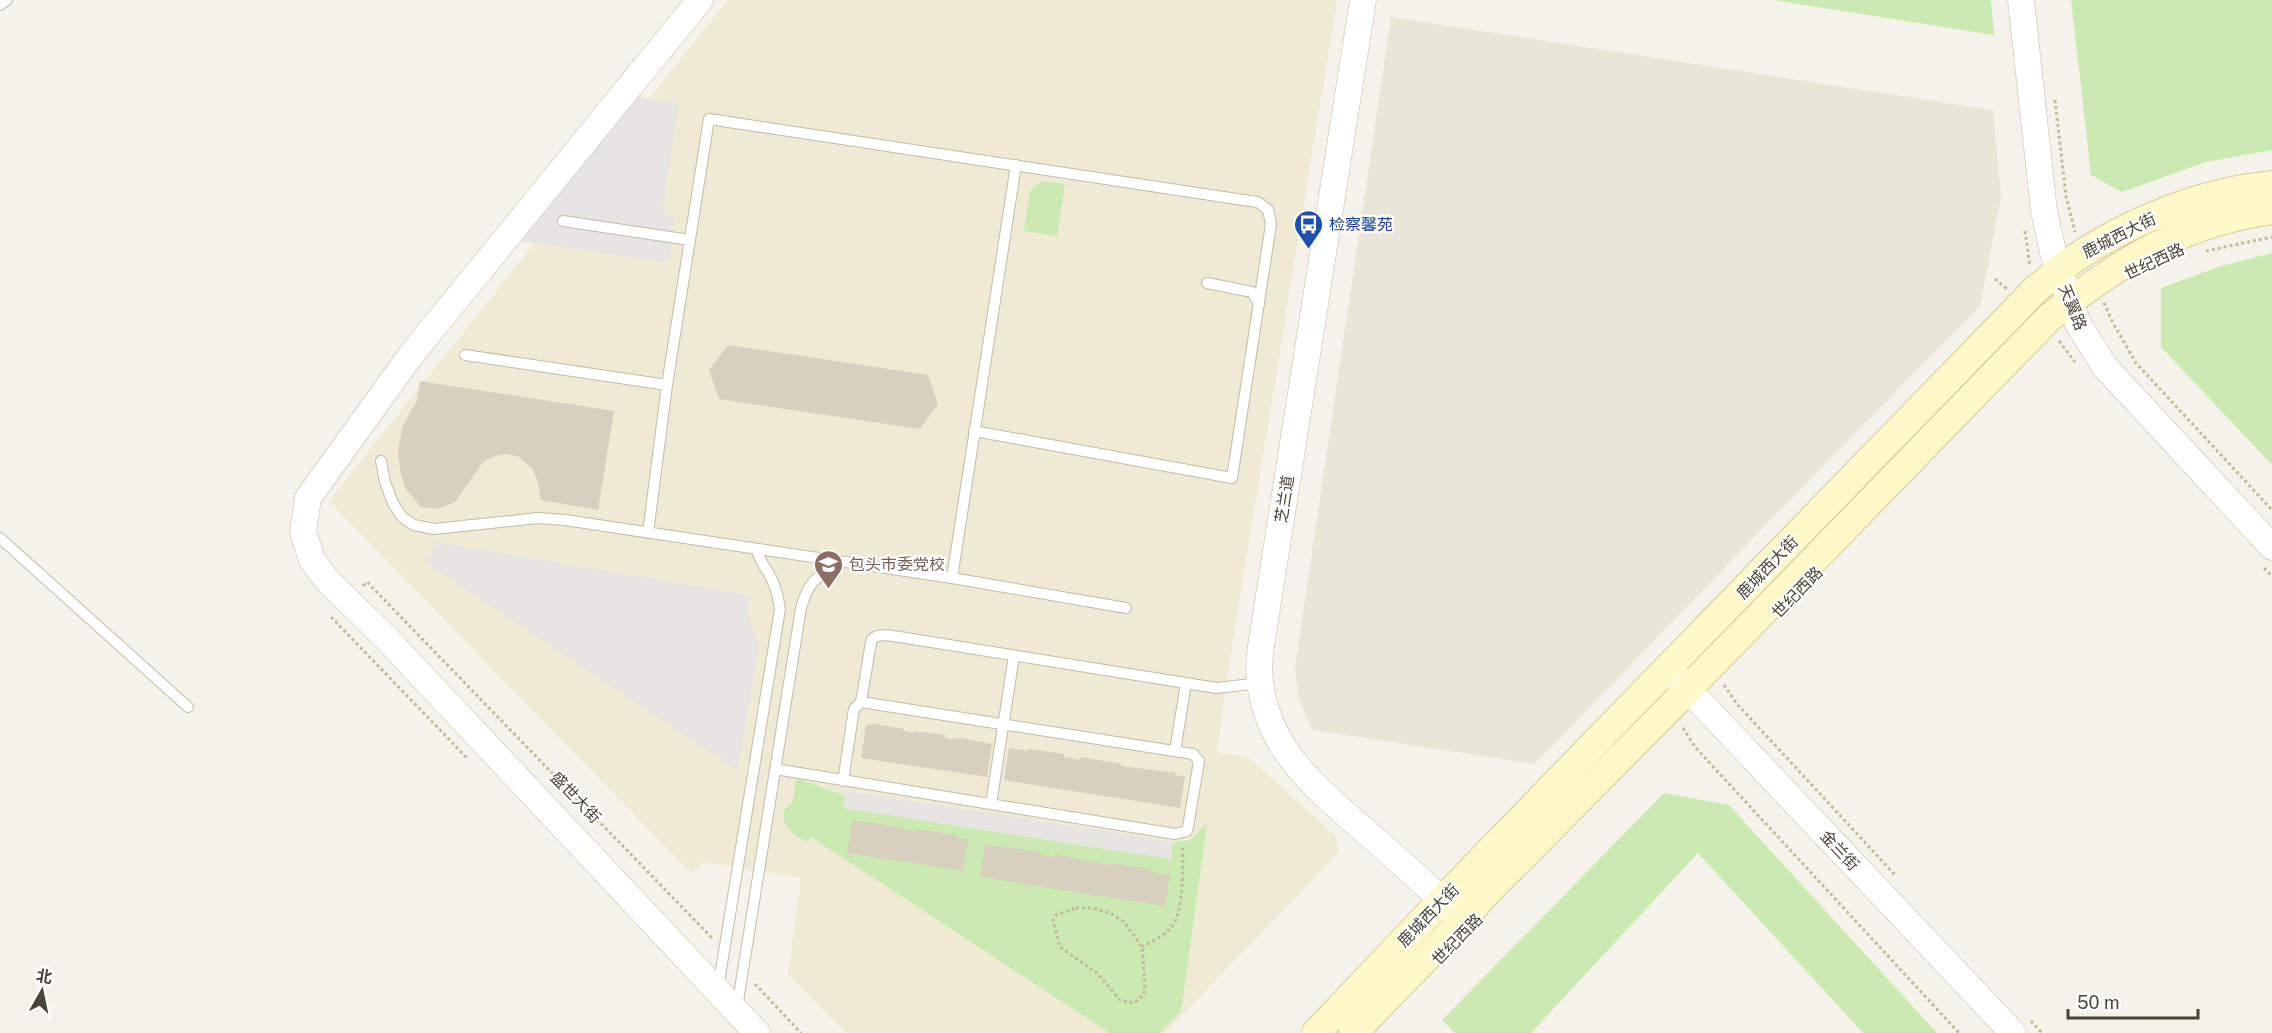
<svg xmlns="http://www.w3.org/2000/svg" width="2272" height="1033" viewBox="0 0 2272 1033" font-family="'Public Sans','Noto Sans SC',sans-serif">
	<rect width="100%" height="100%" fill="#f5f3e9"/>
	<path fill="#e9e5d7" d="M1391,17L1993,110L2001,196L1980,307L1853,435L1535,764L1312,730L1298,696L1295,667Z"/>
	<path fill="#eeead3" d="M728,0H1337L1227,677L1217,752L1248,757L1336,836L1338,853L1165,1033H846L788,974L801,878L704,862L691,873L329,501Z"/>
	<path fill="#caeab1" d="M1773,0H1991L1994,35Z
		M2071,0H2272V150L2206,162L2122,192L2091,175Z
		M1043,181L1065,184L1057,236L1024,231L1030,191L1034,186Z
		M2272,253V465L2161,347V288L2218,267Z
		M796,778L845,796L844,808L1170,859L1173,842L1190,840L1207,824L1181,1011L1160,1033H1110L811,837L807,842C793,835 782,827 784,810L793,803Z
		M1664,793L1729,805L1937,1033H1863L1698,853L1531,1033H1455L1442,1020Z"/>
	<path fill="#e6e5e1" d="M631,96L679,102L663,208L670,216L675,217L668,263L521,241Z
		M437,542L750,595L747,614L759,646L738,770L426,563Z
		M846,791L1173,842L1171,859L843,808Z"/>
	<path fill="#d7d0be" d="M728,345L928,375L938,404L920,429L719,399L709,370Z
		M420,381L614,411L598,510L541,500L537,479L532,468L519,457L507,454L495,456L484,461L455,502L438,509L421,507L406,489L400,471L398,450L403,425L417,401Z
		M874,724L904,729V731L914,733V731L945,735V738L955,739V737L992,744L987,777L861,758L866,725Z
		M1009,748L1028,751L1029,749L1064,754V757L1079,760L1080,757L1121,764V766L1176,773L1175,775L1185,777L1180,808L1004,780Z
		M852,820L902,827V829L916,831V829L958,835V838L968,839L963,871L847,853Z
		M985,845L1040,851L1039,854L1055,857V854L1110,865V863L1152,869L1151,872L1170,875L1165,906L980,877Z"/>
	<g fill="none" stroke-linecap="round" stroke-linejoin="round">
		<defs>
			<path id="service" d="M0,5L7,0
				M563,221L690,240
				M1207,283L1252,292L1259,304
				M465,355L667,385
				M381,461L385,482L393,503L402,517L414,525L434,529L538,518L565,520L952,578L1016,165
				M648,533L667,385L709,119L1250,201L1258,202L1268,210L1271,224L1232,478L974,431
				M0,538L188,707
				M952,578L1126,608
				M861,702L870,648L872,639L877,636L887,635L1217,688L1260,683
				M1175,751L1186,683
				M775,769L1175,834L1187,831L1188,827L1199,761L1193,754L861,702L854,709L843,781
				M991,804L1014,656
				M718,988L780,609C778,599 777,589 772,580C767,568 759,562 757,549
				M737,1008L801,608C810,577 817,578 843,562"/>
			<path id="tertiary" d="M700,0L411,355L308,498L303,532L312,560L327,580L388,640L757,1033
				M1363,0L1267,608C1264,632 1257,657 1260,681C1267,747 1312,784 1358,825C1391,854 1426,883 1456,915
				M2021,0L2044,211L2053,252L2078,324L2105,367L2272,547
				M1668,668L2013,1033"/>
			<path id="secondary" d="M1316,1033L1425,918L2037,288C2049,279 2061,268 2074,259C2131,220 2202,192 2272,185
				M1353,1033L1462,921L1486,893L1655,723L2050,317C2119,262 2183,222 2272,210"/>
		</defs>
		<use href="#service" stroke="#c1bcab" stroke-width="12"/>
		<use href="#tertiary" stroke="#c1bcab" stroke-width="27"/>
		<use href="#secondary" stroke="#d6cd98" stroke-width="30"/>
		<path stroke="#c3ba9c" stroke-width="3" stroke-dasharray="3 3" stroke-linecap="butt" d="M2055,100L2066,196L2075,232
			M2025,231L2030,266
			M2206,251L2272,237
			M1995,279L2007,289
			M2104,303L2113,323L2136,363L2272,510
			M2059,341L2075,362
			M2264,568L2272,576
			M363,586L367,582L712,938
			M333,617L332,618L468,759
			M1724,685L1737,704L1896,876
			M1683,728L1695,747L1959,1033
			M1076,908H1092L1110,913L1123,921L1138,941L1142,947L1145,984L1144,994L1137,1001L1129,1003L1120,1000L1097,973L1060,947L1053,921L1056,915Z
			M1142,947C1151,942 1162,937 1170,929C1185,913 1182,869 1183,847
			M755,984L801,1033
			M2031,1021L2042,1033"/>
		<use href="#service" stroke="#fff" stroke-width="10"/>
		<use href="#tertiary" stroke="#fff" stroke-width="26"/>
		<use href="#secondary" stroke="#fff8c9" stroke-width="28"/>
	</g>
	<defs>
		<symbol id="bus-pin" viewBox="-11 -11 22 30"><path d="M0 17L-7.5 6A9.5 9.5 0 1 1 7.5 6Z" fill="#1a4fb4" stroke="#fff"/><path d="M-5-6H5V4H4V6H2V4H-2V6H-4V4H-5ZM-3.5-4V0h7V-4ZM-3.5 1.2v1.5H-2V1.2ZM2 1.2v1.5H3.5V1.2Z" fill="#fff"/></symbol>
		<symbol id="school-pin" viewBox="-11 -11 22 30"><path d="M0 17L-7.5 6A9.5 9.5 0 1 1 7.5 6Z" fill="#8d6e63" stroke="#fff"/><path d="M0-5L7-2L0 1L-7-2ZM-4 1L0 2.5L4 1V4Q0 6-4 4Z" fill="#fff"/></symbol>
	</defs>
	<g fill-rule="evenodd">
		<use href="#bus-pin" x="1292" y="208" width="33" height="45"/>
		<use href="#school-pin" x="812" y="548" width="33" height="45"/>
	</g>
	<g text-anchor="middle" stroke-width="4.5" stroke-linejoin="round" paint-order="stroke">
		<g font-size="16" fill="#164399" stroke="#fff" text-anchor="start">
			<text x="1329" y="230">检察馨苑</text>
		</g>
		<g font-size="16" fill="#494437" stroke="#fff">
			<text transform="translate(2119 235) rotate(-27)" y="6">鹿城西大街</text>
			<text transform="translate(2154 261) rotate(-25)" y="6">世纪西路</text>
			<text transform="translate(2073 307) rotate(68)" y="6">天翼路</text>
			<text transform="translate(1284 499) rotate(-81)" y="6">芝兰道</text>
			<text transform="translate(1767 567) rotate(-46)" y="6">鹿城西大街</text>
			<text transform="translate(1797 592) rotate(-46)" y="6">世纪西路</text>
			<text transform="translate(576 797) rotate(46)" y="6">盛世大街</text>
			<text transform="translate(1840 850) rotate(47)" y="6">金兰街</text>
			<text transform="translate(1428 915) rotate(-46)" y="6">鹿城西大街</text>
			<text transform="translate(1457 939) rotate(-46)" y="6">世纪西路</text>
		</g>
		<g font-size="16" fill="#785e54" stroke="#fff" text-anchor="start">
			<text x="849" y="570">包头市委党校</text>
		</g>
	</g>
	<g transform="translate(42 991) rotate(9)" stroke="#ffffff" stroke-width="4.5" paint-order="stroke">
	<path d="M0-4.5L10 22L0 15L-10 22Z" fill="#494437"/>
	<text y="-9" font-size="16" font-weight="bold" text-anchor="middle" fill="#494437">北</text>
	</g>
	<path d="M2068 1009v9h130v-9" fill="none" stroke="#494437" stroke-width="3"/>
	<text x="2077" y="1009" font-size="18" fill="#494437" stroke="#ffffff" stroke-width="4.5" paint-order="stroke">50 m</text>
</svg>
